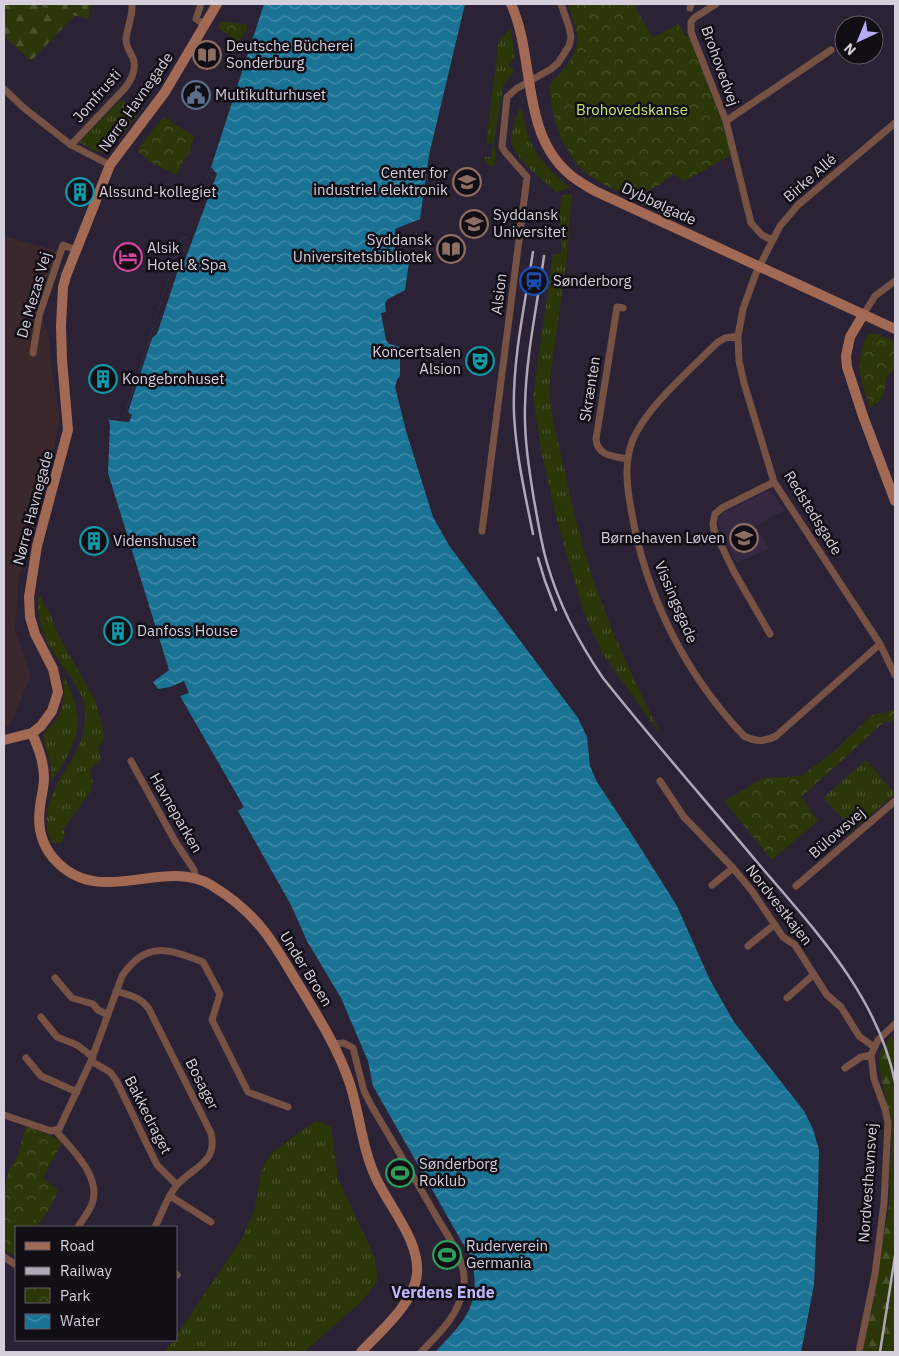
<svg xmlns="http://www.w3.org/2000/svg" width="899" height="1356" viewBox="0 0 899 1356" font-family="'IBM Plex Sans',sans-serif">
	<defs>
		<pattern id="grass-tufts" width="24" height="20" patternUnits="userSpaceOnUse" patternTransform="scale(1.25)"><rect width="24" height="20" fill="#2b3609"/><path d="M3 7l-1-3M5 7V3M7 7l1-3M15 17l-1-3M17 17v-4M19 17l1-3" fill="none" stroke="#49522c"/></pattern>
		<pattern id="forest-firs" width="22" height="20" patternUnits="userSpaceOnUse" patternTransform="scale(1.25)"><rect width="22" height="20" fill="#2b3609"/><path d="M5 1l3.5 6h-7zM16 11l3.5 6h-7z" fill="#49522c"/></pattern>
		<pattern id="cemetery-stones" width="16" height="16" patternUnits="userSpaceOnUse" patternTransform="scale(1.25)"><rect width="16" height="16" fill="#2b3609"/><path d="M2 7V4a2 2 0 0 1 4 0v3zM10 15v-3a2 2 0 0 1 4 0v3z" fill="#49522c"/></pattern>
		<pattern id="park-crowns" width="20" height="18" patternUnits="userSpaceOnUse" patternTransform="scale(1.25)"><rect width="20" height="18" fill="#2b3609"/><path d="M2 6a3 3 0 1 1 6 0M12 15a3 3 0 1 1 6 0" fill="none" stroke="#49522c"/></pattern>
		<pattern id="water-waves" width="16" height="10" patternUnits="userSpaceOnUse" patternTransform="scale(1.25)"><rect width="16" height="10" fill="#1a7395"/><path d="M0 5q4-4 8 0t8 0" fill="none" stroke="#458ca8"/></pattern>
	</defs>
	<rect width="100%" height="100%" fill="#2b2235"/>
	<path fill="#3b282c" d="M4,236L58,251L41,313L50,342L52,375L60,419L46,485L19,577L15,629L31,676L9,727L4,725Z"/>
	<path fill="#352942" d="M767,491H771L784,510L756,526L769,549L736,563L718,523L720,516L723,513Z"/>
	<path fill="url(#grass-tufts)" d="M511,29L515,57L509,65L514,71L503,86L494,141L496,156L494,166L486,164L484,157H491L493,144L486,143L499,39Z
		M121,99L139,113L110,151L106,153L94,151L79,142Z
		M519,109H522C524,117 525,128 528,136C536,158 554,174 571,188L556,192C544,181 514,158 512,143C510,133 516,119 519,109Z
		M572,193L567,255L549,388C551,414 557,438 563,463C570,495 577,528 587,559C605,621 634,681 663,738L602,653L583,610L557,521L542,455L533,397L553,254H561L562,238L558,237L561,196Z
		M41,596L44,606L48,609L60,638L95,700L104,732V741L98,747L101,760L90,770L93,781L91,791L63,829L65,834L62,843H52C50,837 47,831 47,825C44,784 84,759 85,719C85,714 85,708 84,703C78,682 57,662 47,641C40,627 38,613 37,597Z
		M64,677C88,722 78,743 51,782V766L44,741L43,735L58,717L63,704Z
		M866,760L895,794L853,830L823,798Z
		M316,1121L331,1126L338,1179L375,1258L378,1281L361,1302L304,1352H164L174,1340H176V1336L241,1240L254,1211L262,1169L271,1153Z"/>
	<path fill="url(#forest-firs)" d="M4,4H32L75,15L31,61L4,36Z
		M892,1035L895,1042V1352H863L889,1206L892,1124L881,1079L879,1054Z"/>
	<path fill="url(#cemetery-stones)" d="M32,4H91L88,19Z"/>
	<path fill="url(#park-crowns)" d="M568,4H633L653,38L678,24L686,36H689L723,124L731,155L685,181L673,174L661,184L643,193L641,201C627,195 612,189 598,181C564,162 552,122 549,85C561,72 577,58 577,39C577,28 571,14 568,4Z
		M221,21L247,25L246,31L238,42L218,28Z
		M163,117L172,121L171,122L194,136L190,153L183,161L177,175L150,162L137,150Z
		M871,334H877L895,342V368L887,376C883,393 887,398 870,408C860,379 855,367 866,336Z
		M895,710V720L883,723L801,797L818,821L772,860L724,801L763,778L801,776L830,755L872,715Z
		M26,1126L56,1138L62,1143L43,1178L58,1190L52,1205L37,1227H16V1256L4,1250C4,1230 0,1171 16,1160Z"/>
	<path fill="#2b3609" d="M32,1205L40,1211L29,1227H16V1237L12,1234Z"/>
	<path fill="url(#water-waves)" d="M264,4H465L429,155L420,219L395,229V253L410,256L405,290L388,299L385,303L386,312L381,313L386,340L389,344L400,347V376L397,380L395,387L406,431L433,517L450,547L578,718L587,737L590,766L597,782L638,844L677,906L710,980L734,1022L804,1111L813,1129L819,1150L818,1194L814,1285L801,1352H435C465,1321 484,1302 470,1256L373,1086L368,1061L341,998L307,941L291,905L238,811L244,807L180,696L189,693L184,681L170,687L158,689L153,682L169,670L108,473L110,425L108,417L124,418L182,237L188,238Z"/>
	<path fill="#2b2235" d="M211,167L217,174L185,260L181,261L157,334L152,338L128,412L132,415L129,422L109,420L108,417L124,418L182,237L187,238Z"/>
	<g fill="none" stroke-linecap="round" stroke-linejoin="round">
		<path stroke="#765244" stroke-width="7" d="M201,4L196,19L204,24
			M716,4L694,18L691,22V32L726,121L751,223L762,235L772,240
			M690,8L691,4
			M4,89L24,108L71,145L110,165
			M726,121L831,50
			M895,123L798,205L780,226L756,273L743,309L738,336L739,361L744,383L774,482L880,644L895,675
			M71,145L125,88C132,79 137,69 133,58C130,52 126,47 126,39C127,27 133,17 132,4
			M623,308L617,307L596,439C597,456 614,456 627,459
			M863,315L875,296L895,281
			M738,336L725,338L718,342C691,369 645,408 632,442C624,464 627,487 631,509C645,594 685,674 744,736C756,742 764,742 776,736L880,644
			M33,353L39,316L63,245L76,250
			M482,531L527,177L505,152L502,147L507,97L516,89L551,69L558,63L569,46L571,37L569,27L561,4
			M770,634L733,570L714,530L713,523L715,514L722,508L774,482
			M131,761L175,841L194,870L196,878
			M660,781L684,817L733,868L752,891L783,937L795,945L827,995L841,1007L859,1036L874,1047
			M712,885L733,868
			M796,886L895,801
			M748,946L774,925
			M55,978L72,998L93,1004L98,1010L108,1015
			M116,991C129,995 141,997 149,1009L211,1133C218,1163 194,1166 177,1185C167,1196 162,1214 155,1227
			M787,998L813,975
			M41,1017L57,1037L77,1045L93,1057
			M333,1044L344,1043L353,1048L364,1091L371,1105C392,1141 414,1177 435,1214C446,1234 466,1259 464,1283C461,1313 441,1332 421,1352
			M26,1058L41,1076L77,1092
			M91,1061L110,1072L116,1080L157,1165L177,1185
			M845,1068L861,1057L871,1055
			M4,1115L51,1131L59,1129L91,1061L122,976C146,940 169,949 203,962L220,994L212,1020L248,1092L288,1107
			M56,1131C72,1149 102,1177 92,1204C89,1212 82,1220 78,1227
			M170,1196L211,1222
			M4,1257L16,1265
			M176,1274L177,1275
			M859,1352L875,1274L884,1203L888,1123L885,1109L874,1079L871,1055L878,1040L895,1024"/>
		<path stroke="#a26954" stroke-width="10" d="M511,4C535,56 521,131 567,172C575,180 585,185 595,191L895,329
			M863,315L850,337L846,356L847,367L863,416L895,501
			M32,733C38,747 44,762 44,778C44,788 41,797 40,807C37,828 42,847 57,862C102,908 163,857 211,885C229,896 246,909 260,926C274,942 285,963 297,982C317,1015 338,1048 350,1084C360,1115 362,1149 376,1178C390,1208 420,1241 417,1274C414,1303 380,1332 361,1352
			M4,740L32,733L41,726L52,711L58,692L53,669L35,634L30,617L29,597L37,546L68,430L62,360L61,326L63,287L66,276L110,165L165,92L217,4"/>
		<path stroke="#afa9b7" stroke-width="2.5" d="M533,252C525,304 512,361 514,414C516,455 525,494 533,534
			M544,256C537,306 526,356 525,406C524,438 529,469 534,500C538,521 541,543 547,563C559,605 579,643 603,678C653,741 706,801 757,862C813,928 877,994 895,1082
			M538,558L545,581L556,610
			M880,1352L895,1256"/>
	</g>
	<defs>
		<symbol id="library-ring" viewBox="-11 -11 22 22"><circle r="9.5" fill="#120e16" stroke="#8d6e63" stroke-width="1.5"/><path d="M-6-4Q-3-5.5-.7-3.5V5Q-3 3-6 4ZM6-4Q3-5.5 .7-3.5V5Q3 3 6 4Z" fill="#8d6e63"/></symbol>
		<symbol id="civic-ring" viewBox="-11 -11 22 22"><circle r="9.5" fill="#120e16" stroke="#5c6f8a" stroke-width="1.5"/><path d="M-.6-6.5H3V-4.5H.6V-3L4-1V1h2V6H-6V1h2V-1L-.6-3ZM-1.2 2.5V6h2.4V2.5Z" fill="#5c6f8a"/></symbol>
		<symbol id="school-ring" viewBox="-11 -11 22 22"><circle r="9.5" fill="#120e16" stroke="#8d6e63" stroke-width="1.5"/><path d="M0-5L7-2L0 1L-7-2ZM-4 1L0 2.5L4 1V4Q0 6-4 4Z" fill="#8d6e63"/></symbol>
		<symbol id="building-ring" viewBox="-11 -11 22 22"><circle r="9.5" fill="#120e16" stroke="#0f9aa8" stroke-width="1.5"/><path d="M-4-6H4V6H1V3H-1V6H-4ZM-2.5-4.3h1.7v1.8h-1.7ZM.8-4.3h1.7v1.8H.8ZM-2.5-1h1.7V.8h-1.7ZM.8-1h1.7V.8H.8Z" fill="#0f9aa8"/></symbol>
		<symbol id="hotel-ring" viewBox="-11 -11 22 22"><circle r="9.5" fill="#120e16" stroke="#d1479c" stroke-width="1.5"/><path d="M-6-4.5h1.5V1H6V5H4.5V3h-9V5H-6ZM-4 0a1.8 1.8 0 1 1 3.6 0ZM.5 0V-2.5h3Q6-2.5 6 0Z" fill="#d1479c"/></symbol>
		<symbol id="station-ring" viewBox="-11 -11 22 22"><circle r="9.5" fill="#120e16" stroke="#1a4fb4" stroke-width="1.5"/><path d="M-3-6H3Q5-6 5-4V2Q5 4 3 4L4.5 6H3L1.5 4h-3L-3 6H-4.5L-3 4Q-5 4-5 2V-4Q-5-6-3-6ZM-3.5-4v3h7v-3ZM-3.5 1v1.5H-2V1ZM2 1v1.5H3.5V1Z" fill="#1a4fb4"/></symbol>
		<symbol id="theatre-ring" viewBox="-11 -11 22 22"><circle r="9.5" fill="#120e16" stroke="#0f9aa8" stroke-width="1.5"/><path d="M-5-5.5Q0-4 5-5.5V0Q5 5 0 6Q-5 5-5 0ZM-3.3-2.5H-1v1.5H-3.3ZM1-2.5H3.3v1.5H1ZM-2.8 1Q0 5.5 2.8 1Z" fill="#0f9aa8"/></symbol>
		<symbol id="stadium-ring" viewBox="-11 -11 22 22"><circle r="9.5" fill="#120e16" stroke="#2e9e5b" stroke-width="1.5"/><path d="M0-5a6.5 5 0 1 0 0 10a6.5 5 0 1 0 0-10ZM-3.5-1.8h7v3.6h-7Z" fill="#2e9e5b"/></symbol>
	</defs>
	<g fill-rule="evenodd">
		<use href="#library-ring" x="191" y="39" width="32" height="32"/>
		<use href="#civic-ring" x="180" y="79" width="32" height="32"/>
		<use href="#school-ring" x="451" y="166" width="32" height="32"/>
		<use href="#building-ring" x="64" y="176" width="32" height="32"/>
		<use href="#school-ring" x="458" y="208" width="32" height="32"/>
		<use href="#library-ring" x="435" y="233" width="32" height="32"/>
		<use href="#hotel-ring" x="112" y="241" width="32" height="32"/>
		<use href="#station-ring" x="518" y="265" width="32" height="32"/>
		<use href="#theatre-ring" x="464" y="345" width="32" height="32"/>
		<use href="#building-ring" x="87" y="363" width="32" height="32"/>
		<use href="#school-ring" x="728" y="522" width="32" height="32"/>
		<use href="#building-ring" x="78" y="525" width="32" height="32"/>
		<use href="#building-ring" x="102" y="615" width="32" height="32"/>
		<use href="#stadium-ring" x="384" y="1157" width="32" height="32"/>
		<use href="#stadium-ring" x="431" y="1239" width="32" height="32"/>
	</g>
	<g text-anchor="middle" stroke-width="5" stroke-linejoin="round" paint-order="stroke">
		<g font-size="15" fill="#d4cfdb" stroke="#120e16" text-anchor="start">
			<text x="226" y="51">Deutsche Bücherei<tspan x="226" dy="17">Sonderburg</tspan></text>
			<text x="215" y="100">Multikulturhuset</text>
			<text x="448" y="178" text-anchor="end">Center for<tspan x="448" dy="17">industriel elektronik</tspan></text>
			<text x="99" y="197">Alssund-kollegiet</text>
			<text x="493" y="220">Syddansk<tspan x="493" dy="17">Universitet</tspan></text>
			<text x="432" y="245" text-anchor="end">Syddansk<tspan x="432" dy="17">Universitetsbibliotek</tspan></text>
			<text x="147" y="253">Alsik<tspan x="147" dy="17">Hotel &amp; Spa</tspan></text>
			<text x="553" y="286">Sønderborg</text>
			<text x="461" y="357" text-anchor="end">Koncertsalen<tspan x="461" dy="17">Alsion</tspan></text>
			<text x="122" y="384">Kongebrohuset</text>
			<text x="725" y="543" text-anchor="end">Børnehaven Løven</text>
			<text x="113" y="546">Videnshuset</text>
			<text x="137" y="636">Danfoss House</text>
			<text x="419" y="1169">Sønderborg<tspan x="419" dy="17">Roklub</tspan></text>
			<text x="466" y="1251">Ruderverein<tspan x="466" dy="17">Germania</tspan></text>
		</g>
		<g font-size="15" fill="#d4cfdb" stroke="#120e16">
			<text transform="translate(720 66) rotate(70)" y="5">Brohovedvej</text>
			<text transform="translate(97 96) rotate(-49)" y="5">Jomfrusti</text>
			<text transform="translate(136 102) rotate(-55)" y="5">Nørre Havnegade</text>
			<text transform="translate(810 178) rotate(-41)" y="5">Birke Allé</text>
			<text transform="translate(659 204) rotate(25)" y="5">Dybbølgade</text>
			<text transform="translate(499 294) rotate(-83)" y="5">Alsion</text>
			<text transform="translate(34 295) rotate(-74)" y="5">De Mezas Vej</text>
			<text transform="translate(590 389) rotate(-81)" y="5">Skrænten</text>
			<text transform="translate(33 508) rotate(-75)" y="5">Nørre Havnegade</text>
			<text transform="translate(813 513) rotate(58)" y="5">Redstedsgade</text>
			<text transform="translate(676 602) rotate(67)" y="5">Vissingsgade</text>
			<text transform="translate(176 813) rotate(60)" y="5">Havneparken</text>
			<text transform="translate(837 833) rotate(-41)" y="5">Bülowsvej</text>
			<text transform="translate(779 905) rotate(52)" y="5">Nordvestkajen</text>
			<text transform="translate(306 969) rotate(58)" y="5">Under Broen</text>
			<text transform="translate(202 1084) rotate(63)" y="5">Bosager</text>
			<text transform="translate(148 1115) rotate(63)" y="5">Bakkedraget</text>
			<text transform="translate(868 1183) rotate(-86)" y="5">Nordvesthavnsvej</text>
		</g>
		<g font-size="15" fill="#c7e670" stroke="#120e16">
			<text x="632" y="115">Brohovedskanse</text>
		</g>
		<g font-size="16" font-weight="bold" fill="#bfb6fd" stroke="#120e16">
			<text x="443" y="1298">Verdens Ende</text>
		</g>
	</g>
	<rect width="899" height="1356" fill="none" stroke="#d4cfdb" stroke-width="10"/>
	<rect x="15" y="1226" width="162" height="115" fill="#120e16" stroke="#605b65"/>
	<rect x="25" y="1242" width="25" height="8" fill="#a26954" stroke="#605b65"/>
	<text x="60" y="1251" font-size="15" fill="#d4cfdb">Road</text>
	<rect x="25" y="1267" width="25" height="8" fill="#afa9b7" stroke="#605b65"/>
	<text x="60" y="1276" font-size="15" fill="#d4cfdb">Railway</text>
	<rect x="25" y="1288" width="25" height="15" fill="url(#park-crowns)" stroke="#605b65"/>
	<text x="60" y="1301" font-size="15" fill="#d4cfdb">Park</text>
	<rect x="25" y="1314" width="25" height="15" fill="url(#water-waves)" stroke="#605b65"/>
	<text x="60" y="1326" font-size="15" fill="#d4cfdb">Water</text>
	<g transform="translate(859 40) rotate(224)"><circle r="24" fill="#120e16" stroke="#605b65"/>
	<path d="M0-4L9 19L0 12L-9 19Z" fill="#b6acf8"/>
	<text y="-8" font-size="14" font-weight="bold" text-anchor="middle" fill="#d4cfdb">N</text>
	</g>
</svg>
